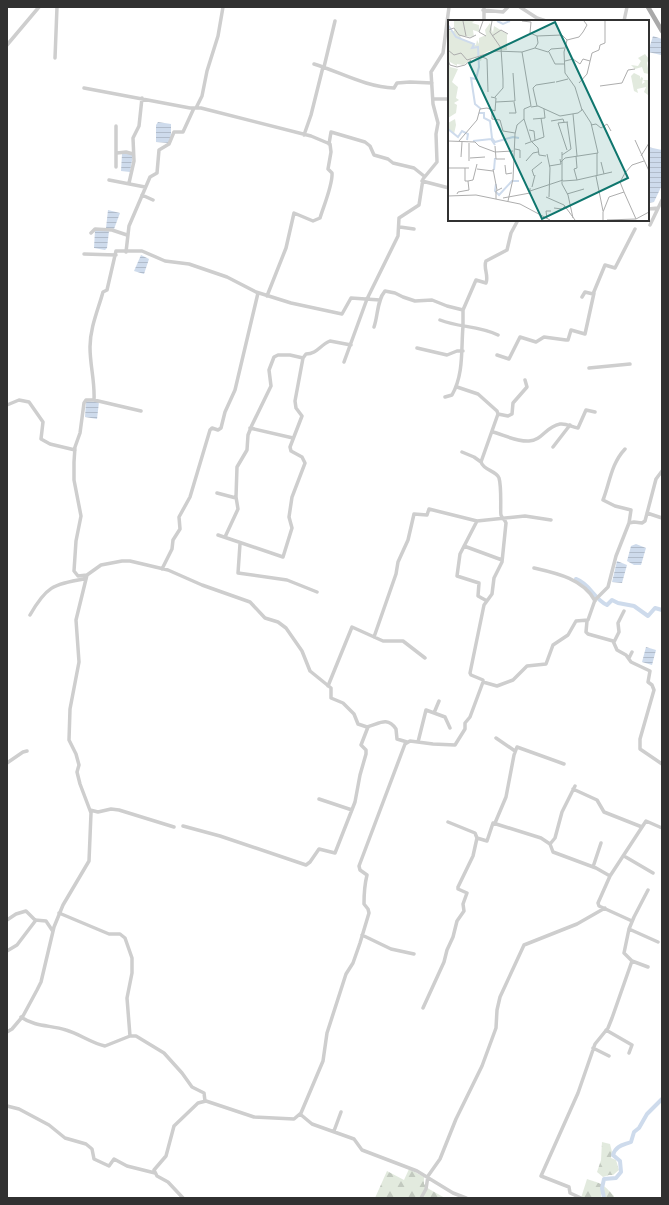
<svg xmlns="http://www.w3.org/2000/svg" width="669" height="1205" viewBox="0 0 669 1205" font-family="Raleway,sans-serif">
	<defs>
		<pattern id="forest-firs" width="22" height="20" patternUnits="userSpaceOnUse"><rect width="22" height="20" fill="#e2eade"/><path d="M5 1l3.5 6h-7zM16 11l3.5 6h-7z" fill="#c2c9bf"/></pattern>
		<pattern id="water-rules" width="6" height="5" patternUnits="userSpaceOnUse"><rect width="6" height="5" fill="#cedbec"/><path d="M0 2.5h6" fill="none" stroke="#b1bccb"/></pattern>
	</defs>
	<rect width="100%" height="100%" fill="#fff"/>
	<path fill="url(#forest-firs)" d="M602,1142L610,1144L612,1152L611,1158L616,1160L619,1170L613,1175H609L603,1177L597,1172L601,1160Z
		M409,1169L424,1177V1184L429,1189L445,1198H375L387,1171L404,1180Z
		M587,1179C603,1184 603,1184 614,1196V1198H605L604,1192L601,1194V1198H581Z"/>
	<path fill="url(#water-rules)" d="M653,36L662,39L661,55L648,52Z
		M158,122L171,124V134L169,143L156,142V125Z
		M648,147L662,150V185L654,202L648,203Z
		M126,153L133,155L130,172L121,171L122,154Z
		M108,210L120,213L114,229L106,228Z
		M95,230L109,231L107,248L105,250L94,248Z
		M141,255L149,259L144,274L134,271Z
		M86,401L99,402L97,419L85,417Z
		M636,544L646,548L641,565H634L627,561L631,546Z
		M617,561L627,565L622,583L612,582Z
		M646,647L656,650L652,665L642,662Z"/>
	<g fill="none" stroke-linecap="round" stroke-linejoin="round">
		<path stroke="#cedbec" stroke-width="4" d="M576,579C590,584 594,599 607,605L612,600L618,603L634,606L648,616L655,608L662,610
			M604,1198L602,1188L604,1179L616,1178L621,1172L620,1161L613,1155C616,1145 624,1145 631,1142L634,1132L639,1128L647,1114L662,1099"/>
		<path stroke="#cecece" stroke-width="3.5" d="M484,7V21
			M520,7L537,18L546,21
			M483,10L503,12L508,7
			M624,21L627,7
			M7,45L39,7
			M55,58L57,7
			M314,64C340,72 366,87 394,88L397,83L410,82L432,83
			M324,67L335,21
			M84,88L190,108H201L311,136L330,144L331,152L328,169L332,173C333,184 324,205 320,218L313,221L294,213L286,248L267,296
			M433,99H449
			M196,108L202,96L207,71L218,36L223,7
			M304,135L311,115L323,67
			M329,144L331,132L365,142L370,146L374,155L388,159L393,163L414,168L424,176
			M117,153L126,152L133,154
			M116,167V126
			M109,180L145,187
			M422,181L449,188
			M129,183L134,161L133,138L139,126L142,98
			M142,195L153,200
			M648,209L658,208
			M650,225L662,200
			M400,227L414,229
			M91,233L95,229L112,230L127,235
			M126,252L129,226L150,177L157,173L159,150L169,144L174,132H183L194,108
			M84,254L116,255
			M582,297L585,292L593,294L605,265L615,268L635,229
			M440,320C460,328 477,325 498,335
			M463,326V310L476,280L486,283C489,275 483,268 486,261L507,250L511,233L518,220
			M374,327C378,316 377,300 385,291L395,293L403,297L415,301L432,300L447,306L463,310
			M417,348L447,355L457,351H463
			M497,355L509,359L520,337L536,342L544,337L566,340H568L571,330L585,334L594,293
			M344,362L367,299L398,236L399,218L419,205L423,179L437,162L436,134L438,123L433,104L431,72L443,53L449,7
			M589,368L630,364
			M457,387L478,394L497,411L498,414L481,462C484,471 496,470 499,478C502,488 500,513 501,515C502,519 505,519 506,523L502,562L494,578L492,594L484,605L470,673L471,675L483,680V682
			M445,397L452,395C464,374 461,349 463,326
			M94,400L141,411
			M7,405L19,400L29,402L43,422L41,439L50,444L75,450
			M498,414L508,416L512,414L513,403L527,387L525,380
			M250,428L293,438
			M493,432C504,435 517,442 529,441C543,440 545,427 560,424C566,423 572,427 578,428L586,410L595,412
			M553,447L570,425
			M625,449C611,464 610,482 603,500L615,506L631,510L629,523
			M462,452L474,457L481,462
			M217,493L236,498
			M647,513L662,518
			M477,521L460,554L457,576L479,583L478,596L487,601
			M218,535L283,557L292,528L289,517L292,497L305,463L302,457L291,451L290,447L302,416L296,408L295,401L303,358L306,354C317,354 320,345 330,341L351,345
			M225,537L238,509L236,497L237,467L247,450L248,435L252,425L271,386L269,370L274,357L278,355H290L303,358
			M240,544L238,573L287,580L317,592
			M464,546L502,560
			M534,568C556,573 584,579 595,601
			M162,569L172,549L173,540L180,529L179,517L190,497L210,430L212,428L218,430L221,428L225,412L235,390L258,293
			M87,575L78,576L74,571L76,541L81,516L74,480V462L75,447L80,433L84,403L86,400H94C95,381 90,366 90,347C90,328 98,310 103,292L107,290L116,251H142L165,261L189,264L227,277L256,292L291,303L342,314L351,298L380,300
			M30,615C46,587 53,584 84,579
			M587,621L586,632L588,634L613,641L617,650L626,655L631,662L650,671L648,682L652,685L654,690L640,739V749L662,764
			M374,637L396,574L398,562L408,540L414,514L427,515L429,509L477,521L525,516L551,520
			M614,642L619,632L618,623L624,611
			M629,658L632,652
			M328,686L352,627L383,641H403L425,658
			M434,713L439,701
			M496,738L515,751
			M418,742L426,710L445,717L450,728
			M7,763L23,752L27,751
			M573,789L597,800L604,812L642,827
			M319,799L352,810
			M90,810L98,812L111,809L119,810L174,827
			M448,822L475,833L477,838
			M495,823L506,797L514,755L517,747L564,764
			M183,826L220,836L306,865L310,862L319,849L335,853L355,802L360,775L366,754V750L361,745L368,727
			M550,844L555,838L562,812L575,786
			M624,856L653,873
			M593,867L601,843
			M648,890L634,917L629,929L658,942
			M59,913L109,934H120L125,938L132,958V973L127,998L130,1036
			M7,920L16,914L26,911L35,920L46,921L52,930
			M632,921L599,906L598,903L610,876L646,821L662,828
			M629,929L624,953L632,961L648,967
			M362,935L391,949L414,954
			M7,951L17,945L36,920
			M423,1008L444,962L447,950L453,937L457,921L464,911L463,904L467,893L458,889V887L473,856L477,838L487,841L493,823L541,838L550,844L553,852L596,868L610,876
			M21,1017C35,1027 51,1025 66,1030C80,1034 91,1043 105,1046L130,1036H136L164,1053L182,1073L192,1087L204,1093L205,1101
			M606,1030L632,1045L629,1053
			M7,1032L12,1029L23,1016L37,990L41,982L54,927L63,905L89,861L91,813L80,784L77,772L79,765L76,754L69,740L70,709L79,662L76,620L87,575L101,565L122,561H130L168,570L202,585L250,602L265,618L278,622L286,628L302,651L310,671L331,688V698L343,703L354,714L358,724L367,727C379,724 387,716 396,729L397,739L407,742
			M593,1048L609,1056
			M7,1106L19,1109L49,1125L65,1138L86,1144L92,1149L94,1159L109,1166L114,1159L127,1166L155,1173
			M300,1114L312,1124L354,1139L362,1150L417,1171L453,1193L466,1198
			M334,1131L341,1112
			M183,1198L168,1182L157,1176L154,1170L166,1156L174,1126L198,1103L206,1101L254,1117L294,1119L301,1113L323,1061L327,1033L346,974L353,963L360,943L369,913L368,909L364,904C364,893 364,887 367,875L360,870L359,866L405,744L410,741L433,744L455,745L465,729V723L470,717L483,682L497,686L513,680L527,666L546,664L553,645L568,635L576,621L588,620L595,600L608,587L616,556L629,523L634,522L642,523L645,521L656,479L662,471
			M421,1198L426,1189L428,1176L440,1159L456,1119L482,1066L496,1028L497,1010L500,997L524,945L577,924L605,908
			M581,1198L570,1193L569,1187L541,1176L578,1093L595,1044L608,1028L612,1018L632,961"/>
		<path stroke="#a9a9a9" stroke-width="4.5" d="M648,7L662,31"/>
	</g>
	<g transform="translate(448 20)">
		<rect width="201" height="201" fill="#fff"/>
		<path d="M6,1H26L24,3L31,5V12L25,10L26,17L12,16L15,20L28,25L29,20L31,24V18L38,15L37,10L42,3L45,13L46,6L59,14V30L41,31L35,34L33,41L26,38L15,45L9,44V46L2,42V47L10,49L4,62L10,67L8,78L11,80L6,83L9,85L8,93L0,98V6L2,11H6ZM197,34L201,39L199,43L201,54L196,53L194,47L187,49L183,45L190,46L193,41L190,38ZM186,53L192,56V60L193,57L195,58L194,64L197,62L195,60H200L201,57L200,75L196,72L198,67L189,69L190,73L186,71L183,56ZM7,99L8,105L6,114L0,109V103Z" fill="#e2eade"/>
		<path fill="none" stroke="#cedbec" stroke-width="2" d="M49,1L55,4L62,1M0,5L8,17L26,24L24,28L30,27L31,47L28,59L23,58L27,84L33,89M31,93H36V98L42,101L44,118L47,122L65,117L71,118M0,109L10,117L14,111L20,114L19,120M25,121L43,119L47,125M46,150L47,138M48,164L47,171L51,175L64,161H71"/>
		<path fill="none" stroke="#adadad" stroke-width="1" d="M15,1L18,16M35,1L31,12L38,16M44,1L42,12L53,28L55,59V68L47,77M0,10L6,8L11,15L22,18L28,15M44,16L53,10L60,14M89,16L114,15L119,20M87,28L100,32L103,29L116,28M0,30L6,35L13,33L19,40L32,36L39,39L40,72M101,32L107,44H117M32,36L46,31L74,32M0,41L2,45L9,47L17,45L23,40M117,41L125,39L132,44L135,39L142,41M108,62L120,59M131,63L139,54L144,33L151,30L152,25L157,23V1M152,66L174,63L180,50L187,49M48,82L67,81L65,53M89,86L85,68L88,65L107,62M83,87L90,86L112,96L130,93L134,90L127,67L117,53L116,32L119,20L131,17L135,12L139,5L136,1M44,91V99L52,100L55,111L67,113M61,93H68L66,82M125,94L129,136M76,99L83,121L90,128L91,135L98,136M85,99L97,98L96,89M103,101L115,99L116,102M143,105L148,104L153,108L159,104L163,111M81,110L86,111L87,120M187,120L201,151M0,121L27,122L31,126L47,132L65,131M11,121L29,100L32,89L39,88L47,91L48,78L43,77M21,123V141M77,124L96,117L93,98M47,126L48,139H57M67,129L72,130V138M119,130L110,103L120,102M114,132V164L120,175L125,198M99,134L102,148L101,177M114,135L123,129L119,102M128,136L129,148L126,149L129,160L164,152M193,136L201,123M13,137L14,122M22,138L37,137M78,141L85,133L90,132M113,142L117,138L150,133L143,103L134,89M153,142L156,154M57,145L58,154L64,153M101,146L113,144L112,139M0,148H21M17,148V161H20M29,149L45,151M45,149L49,170M86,156L84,150L94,142M148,156L155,191M149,156V133M115,161L129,160M84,167L87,155M82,171L115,160M176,172L188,199M9,174L10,172L21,170L20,161L25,160L29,144M119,174L136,169M0,176L28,175L72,184L102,200M98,177L116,185L127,200M55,178L82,173V168M48,179V171L54,168M60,181L65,159L67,114L69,105L76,99V89L83,86L74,32L87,28L90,23L89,16L82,13L83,2L74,1M106,188L114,189L117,186M99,199L98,191H103M155,200V192L161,177L176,172L172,162L177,153L184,145L196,141M159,200L188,199L201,192"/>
		<path fill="#0f766e" fill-opacity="0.15" stroke="#0f766e" stroke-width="2" d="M107,2L180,158L94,199L21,43Z"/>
		<rect width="201" height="201" fill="none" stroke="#313131" stroke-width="2"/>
	</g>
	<rect width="669" height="1205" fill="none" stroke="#313131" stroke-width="16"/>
</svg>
